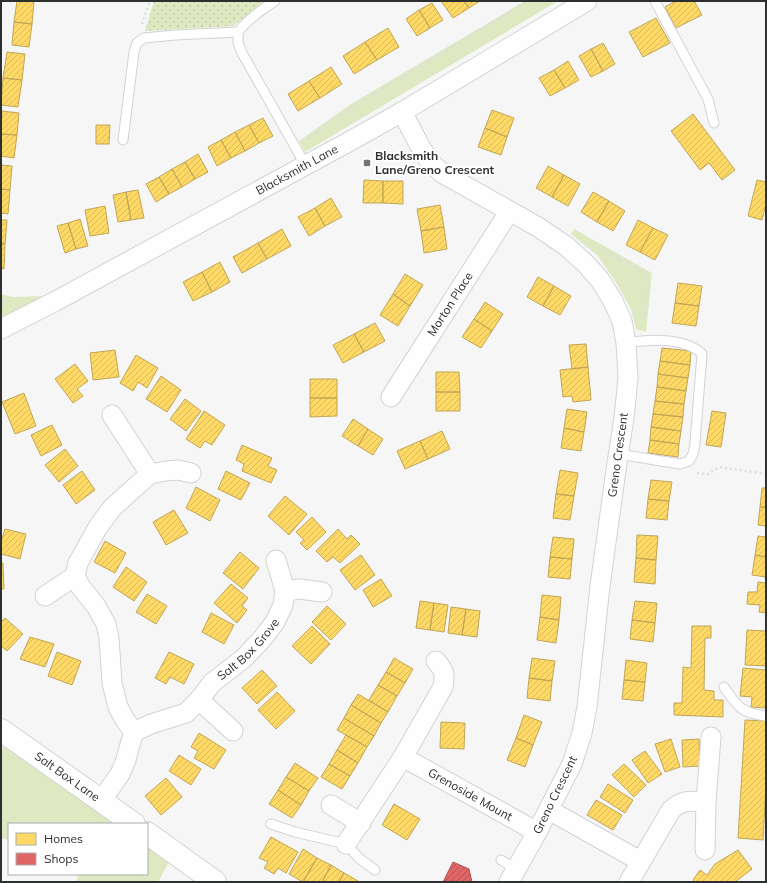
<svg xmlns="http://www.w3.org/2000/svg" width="767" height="883" viewBox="0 0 767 883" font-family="Mulish,sans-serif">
	<defs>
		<pattern id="park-dots" width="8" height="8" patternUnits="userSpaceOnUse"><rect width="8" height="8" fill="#dee9c2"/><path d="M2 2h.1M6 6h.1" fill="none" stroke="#bfc8a7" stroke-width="1.8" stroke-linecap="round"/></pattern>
		<pattern id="homes-hatch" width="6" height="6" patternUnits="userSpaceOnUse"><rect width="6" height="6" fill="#ffd966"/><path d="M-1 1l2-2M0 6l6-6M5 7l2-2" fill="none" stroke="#dbbb59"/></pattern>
		<pattern id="shops-hatch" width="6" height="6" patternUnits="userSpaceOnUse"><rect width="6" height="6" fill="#e06666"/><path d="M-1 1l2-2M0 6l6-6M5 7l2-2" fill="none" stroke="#b65454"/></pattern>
	</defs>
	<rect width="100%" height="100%" fill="#f6f6f6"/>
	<path fill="#dee9c2" d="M525,1H558L305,152L299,141L351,104Z
		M574,229L652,273L646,332L636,329L631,309L617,284L598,256L571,234Z
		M1,294L13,297L46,296L1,321Z
		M3,746L120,824H9V840L1,838V758Z
		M147,844L169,862L158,882H76L79,874H147Z"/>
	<path fill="url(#park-dots)" d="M154,1H265L233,26L145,31Z"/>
	<path fill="url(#homes-hatch)" stroke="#c0a656" d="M17,1H34L32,24L14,22Z
		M441,1H464L469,8L453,18Z
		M464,1H480L469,8Z
		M676,1H694L702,15L676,28L665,7Z
		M432,3L443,20L430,28L419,10Z
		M419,10L430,28L417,36L406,19Z
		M656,18L670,43L643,57L629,32Z
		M14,22L32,24L29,47L12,45Z
		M388,28L399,47L377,60L365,42Z
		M365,42L377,60L354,74L343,56Z
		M603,43L615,64L603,71L591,49Z
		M591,49L603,71L591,77L579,56Z
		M7,52L25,54L22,80L3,78Z
		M568,61L579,80L565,88L554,70Z
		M331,67L342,84L320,98L309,81Z
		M554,70L565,88L550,96L539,78Z
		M3,78L22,80L18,107L1,105Z
		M309,81L320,98L298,111L288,94Z
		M492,110L514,118L507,137L485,128Z
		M2,111L19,113L17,135L1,134Z
		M693,114L735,170L722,180L709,163L700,170L671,131Z
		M263,118L273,136L259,143L249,125Z
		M96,125H110L109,144H96Z
		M249,125L259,143L245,151L235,132Z
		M485,128L507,137L501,155L478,147Z
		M235,132L245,151L231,158L221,140Z
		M1,134L17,135L14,158L1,156Z
		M221,140L231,158L217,166L208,147Z
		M198,154L208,172L195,179L185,162Z
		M185,162L195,179L182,187L172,169Z
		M1,165L12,166L10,190L1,189Z
		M548,166L564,175L552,197L536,188Z
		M172,169L182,187L169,194L159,177Z
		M564,175L580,184L568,206L552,197Z
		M159,177L169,194L156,202L146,184Z
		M364,180L383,181V203H363Z
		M757,180L766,182V204L762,220L748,216Z
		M383,181H403V204L383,203Z
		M1,189L10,190L8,214L1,213Z
		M138,190L144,218L131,220L126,192Z
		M126,192L131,220L118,222L113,195Z
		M593,192L609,201L597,222L581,212Z
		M331,198L342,217L325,226L315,208Z
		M609,201L625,211L613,231L597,222Z
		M440,205L444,227L421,231L417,209Z
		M105,206L109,233L90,236L85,210Z
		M315,208L325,226L309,236L298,217Z
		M80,219L88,246L76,249L68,223Z
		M1,220H7L5,244H1Z
		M638,220L653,228L640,252L626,245Z
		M68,223L76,249L65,253L57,226Z
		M444,227L447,249L424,253L421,231Z
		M653,228L668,235L655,260L640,252Z
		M282,229L291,246L267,259L258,243Z
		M258,243L267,259L242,273L233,257Z
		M1,244H5L4,269L1,268Z
		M220,262L230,282L212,292L202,272Z
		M202,272L212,292L193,301L183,282Z
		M405,274L423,285L410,306L393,294Z
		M538,277L554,286L543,306L527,297Z
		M678,283L702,286L699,306L675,303Z
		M554,286L571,296L560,315L543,306Z
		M393,294L410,306L398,326L380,315Z
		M485,302L503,314L492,331L474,319Z
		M675,303L699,306L696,326L672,323Z
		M474,319L492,331L481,348L462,337Z
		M375,323L385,341L364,352L354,334Z
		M354,334L364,352L343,363L333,345Z
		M586,344L588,367L572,369L569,345Z
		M662,348L691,351L690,365L660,361Z
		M115,350L119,377L93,380L90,353Z
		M136,355L158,368L147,388L138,382L133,391L120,383Z
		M660,361L690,365L688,378L658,374Z
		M75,364L88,381L77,389L83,396L73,403L55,379Z
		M588,367L591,400L573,402L572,396L563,397L560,370Z
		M436,372H459L460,392H436Z
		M658,374L688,378L686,391L657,387Z
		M161,376L181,390L167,412L146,399Z
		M310,379H337V398H310Z
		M657,387L686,391L684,404L655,401Z
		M436,392H460V411H436Z
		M24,393L36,426L15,434L2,402Z
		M310,398H337V416L310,417Z
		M185,399L201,411L186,431L170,419Z
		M655,401L684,404L683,417L653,414Z
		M567,409L587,412L584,432L564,428Z
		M204,411L225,425L212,445L205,441L200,448L186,439Z
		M712,411L726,413L721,447L706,445Z
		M653,414L683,417L681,431L651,427Z
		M353,419L368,429L358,446L342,436Z
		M52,425L62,445L41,456L31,435Z
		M651,427L681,431L679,444L650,440Z
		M564,428L584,432L581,451L561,448Z
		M368,429L383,439L373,455L358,446Z
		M442,431L450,449L428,459L420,441Z
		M650,440L679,444L678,457L648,453Z
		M420,441L428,459L405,469L397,451Z
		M242,445L272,458L268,466L277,470L271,483L242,471L244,464L236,460Z
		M65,449L78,466L59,482L45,465Z
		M560,470L578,473L574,496L556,494Z
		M82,471L95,490L76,504L63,485Z
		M226,471L250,483L241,500L218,489Z
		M651,480L672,482L669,501L648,499Z
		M196,487L220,500L210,521L186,508Z
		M762,488H766V507H760Z
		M556,494L574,496L570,520L553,518Z
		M285,496L307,514L289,535L268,516Z
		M648,499L669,501L667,520L646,518Z
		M760,507H766V526L758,525Z
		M174,510L188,533L166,545L153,522Z
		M312,517L326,532L307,550L300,543L304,540L296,532Z
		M5,529L26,534L20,559L1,554V542Z
		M338,529L347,539L351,535L360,544L340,563L333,557L327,562L316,551Z
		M637,535L658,536L656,560L636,558Z
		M758,536L766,537V557L755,555Z
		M553,537L574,539L572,559L550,557Z
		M105,541L126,553L115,573L94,562Z
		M240,552L259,568L243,589L223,573Z
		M361,555L375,575L355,590L340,570Z
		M755,555L766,557V577L752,575Z
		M550,557L572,559L570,579L548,577Z
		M636,558L656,560L655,584L634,582Z
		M1,563H3L4,589H1Z
		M126,567L147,582L134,601L113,587Z
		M381,579L392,596L373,607L363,590Z
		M758,582L766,583V613L759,612L760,605L747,604L748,592H757Z
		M231,584L248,598L242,606L247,610L237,623L214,603Z
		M147,594L167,606L156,624L136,612Z
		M542,595L561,597L559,620L540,617Z
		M420,601L434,603L430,630L416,628Z
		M635,601L657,603L655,623L632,620Z
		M434,603L448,605L444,632L430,630Z
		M327,606L346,624L331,640L312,622Z
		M451,607L466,609L462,635L448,633Z
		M466,609L480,611L477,637L462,635Z
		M211,613L234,625L224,644L202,632Z
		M540,617L559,620L556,643L537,640Z
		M5,618L23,634L7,651L1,646V622Z
		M632,620L655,623L653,642L630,639Z
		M312,626L330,644L311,664L292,646Z
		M692,626H711V638H705L704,690L714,691V700H723V717L674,715V703H682L683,667L691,668Z
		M747,630L766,631V666L745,665Z
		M30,637L54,644L45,667L20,659Z
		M57,652L81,661L72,685L48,676Z
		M169,652L194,664L184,684L170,677L166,684L155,678Z
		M394,658L413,669L405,683L386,672Z
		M532,658L555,661L552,681L529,678Z
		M626,660L647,663L645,682L624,680Z
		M743,668L766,670V708L751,707L752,697L740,696Z
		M262,670L277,686L257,704L242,688Z
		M386,672L405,683L397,696L378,685Z
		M529,678L552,681L550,701L527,698Z
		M624,680L645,682L643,701L622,699Z
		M378,685L397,696L388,712L369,700Z
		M277,692L295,711L276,729L258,710Z
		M358,694L388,712L381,723L351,705Z
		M351,705L381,723L374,736L344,718Z
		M524,715L542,722L533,745L516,738Z
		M344,718L374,736L367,747L337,730Z
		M745,720L766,721V785L763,840L738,838Z
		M441,722L465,723L464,749L440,748Z
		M199,733L226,750L214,769L194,758L198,751L191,747Z
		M346,735L367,747L358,763L337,750Z
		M516,738L533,745L525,767L507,760Z
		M671,739L680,767L665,772L655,744Z
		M699,739L700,766L683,767L682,740Z
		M337,750L358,763L350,776L329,764Z
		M645,751L662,774L648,783L632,760Z
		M179,755L201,769L191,785L169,771Z
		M295,763L318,778L309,791L286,777Z
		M329,764L350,776L342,789L321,777Z
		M624,764L646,785L634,797L612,775Z
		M286,777L309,791L301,805L278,790Z
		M166,778L182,797L161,815L145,796Z
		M608,784L633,800L625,813L600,797Z
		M278,790L301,805L292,818L269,804Z
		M596,800L622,815L613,830L587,815Z
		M394,804L420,819L407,840L382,825Z
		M271,837L298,852L286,873L278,868L274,874L264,868L268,862L259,858Z
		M303,849L317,858L303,882L289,874Z
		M738,850L752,869L735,882H695L693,880L700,870L707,875L715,864Z
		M317,858L331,865L322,882H303Z
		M331,865L344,873L339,882H322Z
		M344,873L358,881V882H339Z"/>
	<path fill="url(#shops-hatch)" stroke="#ab5656" d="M453,862L469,869L472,882H443Z"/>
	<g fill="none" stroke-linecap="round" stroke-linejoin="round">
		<defs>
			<path id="lane" d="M275,1C261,10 248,19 238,32V43L242,53L306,166
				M655,1L708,99L714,123
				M123,140L134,52L137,43L144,38L175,35L238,32
				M618,454L680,464L689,461L693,454L695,443L702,354C685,337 649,339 626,343
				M724,687C738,707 741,713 766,716
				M271,824L295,832L346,844L360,859L375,870
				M501,860L516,869"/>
			<g id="street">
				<path d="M402,112L421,148L430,162L442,173L538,227L566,246L585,263L600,280L613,301L622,321L626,343L628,378L624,418L617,463L600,586L587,707L582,733L572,764L537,832L509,882"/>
				<path id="s1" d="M1,329L54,302L352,140L402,112L587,1"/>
				<path id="s2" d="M391,397L509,212"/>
				<path d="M112,415L150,474"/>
				<path d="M285,591L300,589L322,592"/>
				<path d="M45,596L75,576"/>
				<path d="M199,700L233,731"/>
				<path id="s3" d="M134,732L151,724L186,713L199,700L212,683L244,658L262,639L275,622L283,605L285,591L276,560"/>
				<path id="s4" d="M403,757L537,832"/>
				<path d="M101,801L120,774L126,760L129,748L134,732L125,720L118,707L112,683L109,638L106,624L96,606L80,586L75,576L78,563L98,527L112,508L133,489L150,474L166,471L178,470L191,473"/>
				<path d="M331,805L361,823"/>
				<path d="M549,810L640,861"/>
				<path d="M346,844L403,757L443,687C445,674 445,671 436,661"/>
				<path d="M705,850L706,802L711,737"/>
				<path d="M629,882L671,810C683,799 691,801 706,802"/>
			</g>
			<g id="secondary">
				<path id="s5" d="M1,730L134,824"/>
				<path d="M147,833L215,882"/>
			</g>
		</defs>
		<use href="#lane" stroke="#d3d3d3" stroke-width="11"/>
		<use href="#street" stroke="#d3d3d3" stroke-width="21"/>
		<use href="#secondary" stroke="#d3d3d3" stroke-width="24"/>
		<path stroke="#dddede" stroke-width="2.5" stroke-dasharray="2 3" stroke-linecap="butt" d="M142,24L150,1
			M307,139L332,120L527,1
			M598,247L648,275L643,320
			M1,300L10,302
			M697,473L708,474L719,467L766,474"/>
		<use href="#lane" stroke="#fefefe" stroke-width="9"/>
		<use href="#street" stroke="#fefefe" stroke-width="19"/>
		<use href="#secondary" stroke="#fefefe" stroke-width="22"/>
	</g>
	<rect fill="#747575" stroke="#fff" stroke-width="1.5" x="363" y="159" width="8" height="8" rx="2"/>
	<g text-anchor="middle" stroke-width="4" stroke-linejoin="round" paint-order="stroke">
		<g font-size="12" font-weight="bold" fill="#2e2f2f" stroke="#fff" text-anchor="start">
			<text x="375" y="160">Blacksmith<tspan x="375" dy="14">Lane/Greno Crescent</tspan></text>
		</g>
		<g font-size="12" fill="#2e2f2f" stroke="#fff">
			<text dy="4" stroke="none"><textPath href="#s1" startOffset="336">Blacksmith Lane</textPath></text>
			<text dy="4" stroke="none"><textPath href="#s2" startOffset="110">Morton Place</textPath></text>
			<text transform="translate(618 455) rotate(-82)" y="4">Greno Crescent</text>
			<text dy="4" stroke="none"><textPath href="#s3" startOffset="145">Salt Box Grove</textPath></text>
			<text dy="4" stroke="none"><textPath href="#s5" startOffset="81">Salt Box Lane</textPath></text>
			<text dy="4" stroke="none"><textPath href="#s4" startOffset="77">Grenoside Mount</textPath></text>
			<text transform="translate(555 795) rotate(-64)" y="4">Greno Crescent</text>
		</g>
	</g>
	<rect width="767" height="883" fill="none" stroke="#2e2f2f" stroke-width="4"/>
	<rect x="8" y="823" width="140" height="52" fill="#ffffff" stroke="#abacac"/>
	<rect x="16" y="833" width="20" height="12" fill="#ffd966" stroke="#abacac"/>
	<text x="44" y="843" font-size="12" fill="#2e2f2f">Homes</text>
	<rect x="16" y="853" width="20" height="12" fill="#e06666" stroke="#abacac"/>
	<text x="44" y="863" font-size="12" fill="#2e2f2f">Shops</text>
</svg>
